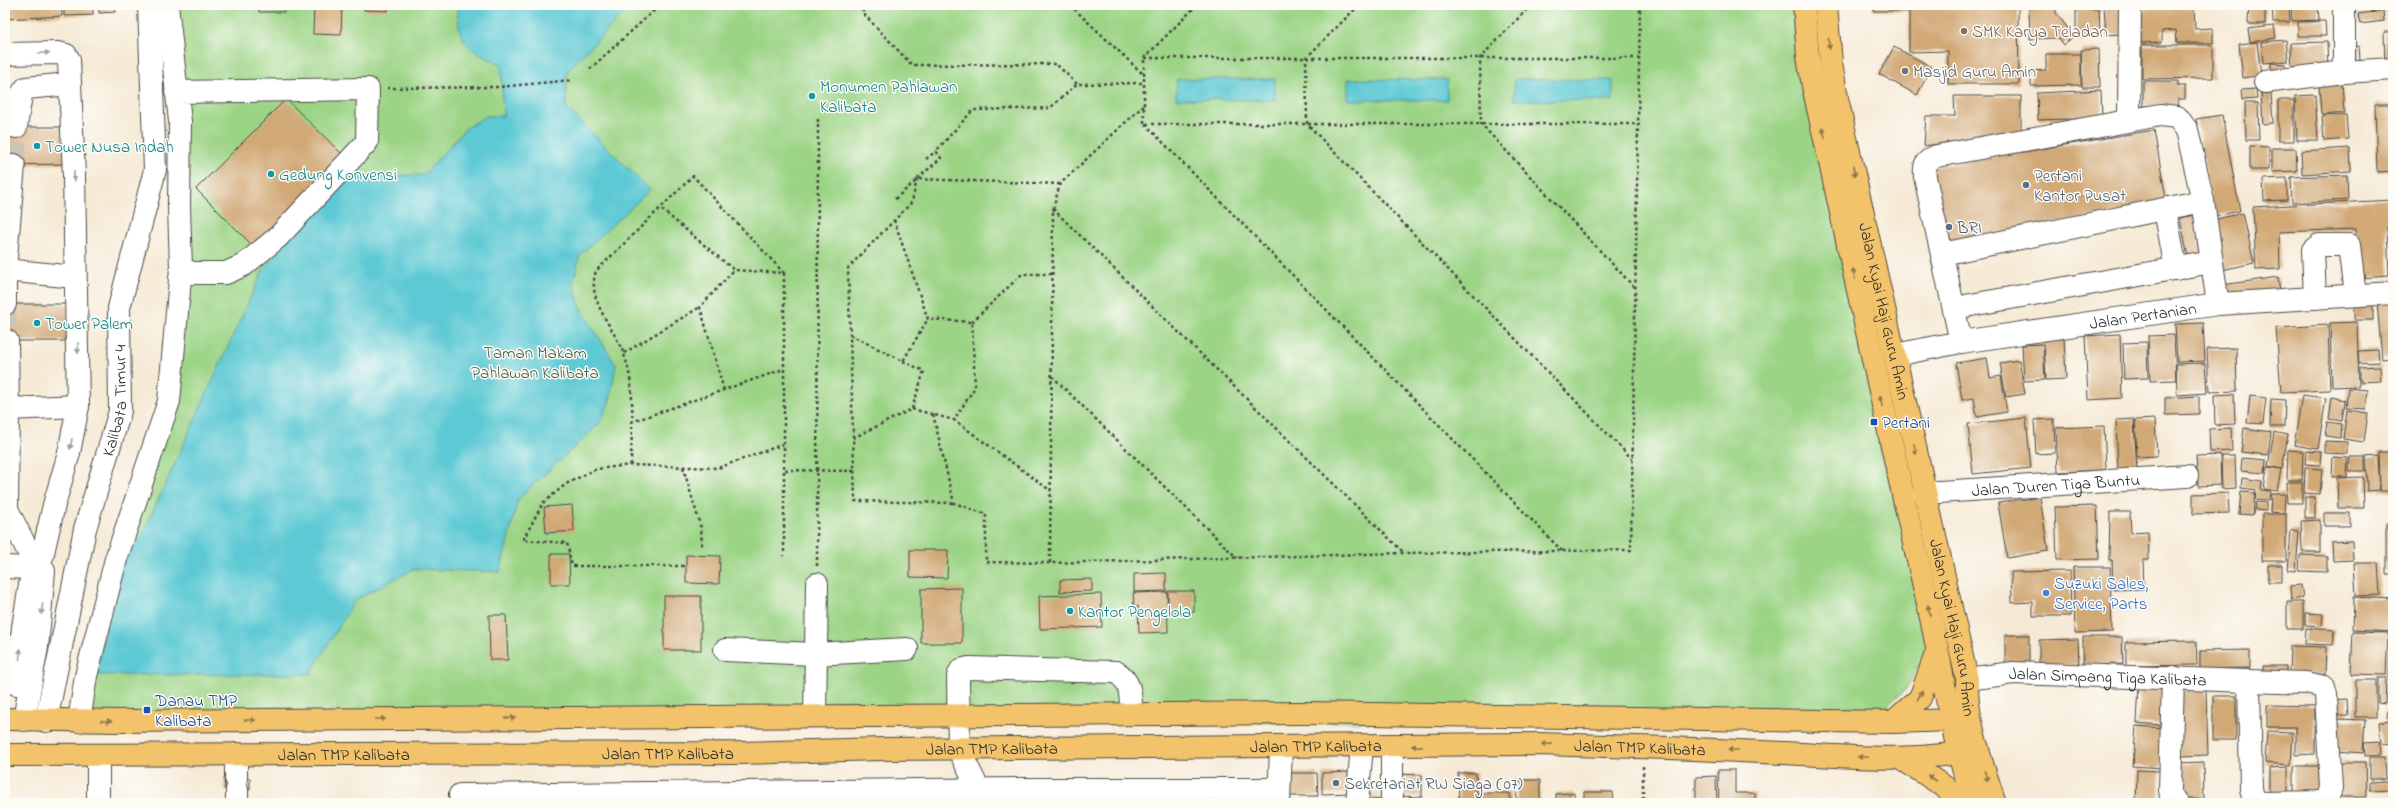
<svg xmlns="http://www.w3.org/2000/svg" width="2398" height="808" viewBox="0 0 2398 808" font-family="'Indie Flower',sans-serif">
	<rect width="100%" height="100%" fill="#fdfcf7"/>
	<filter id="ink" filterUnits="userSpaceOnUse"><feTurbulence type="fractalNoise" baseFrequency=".025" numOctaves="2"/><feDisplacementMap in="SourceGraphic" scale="8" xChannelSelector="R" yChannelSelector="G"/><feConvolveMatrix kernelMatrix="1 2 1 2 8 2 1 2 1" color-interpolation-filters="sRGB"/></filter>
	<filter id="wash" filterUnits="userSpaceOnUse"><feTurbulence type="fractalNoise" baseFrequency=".012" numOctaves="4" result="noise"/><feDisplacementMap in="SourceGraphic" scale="16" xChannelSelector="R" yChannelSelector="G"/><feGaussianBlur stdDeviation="0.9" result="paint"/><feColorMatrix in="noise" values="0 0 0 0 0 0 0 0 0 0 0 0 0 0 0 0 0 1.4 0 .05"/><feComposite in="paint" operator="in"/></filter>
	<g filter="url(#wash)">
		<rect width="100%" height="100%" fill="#f6ead6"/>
		<path fill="#9cd486" stroke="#648058" d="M168,5H1805L1938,648L1918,667L1906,689L1888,705L1893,722L79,721L168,401L181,268Z"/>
		<path fill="#5dc9d4" stroke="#447a80" d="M458,5H632L567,71L566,107L650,190L580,255L573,284L581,309L616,365L609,403L599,424L518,499L500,572L414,569L355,600L310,674L95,675L125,548L140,540L263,270L320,198L350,176L424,175L466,128L486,116H503L501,64C467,50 457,43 458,5Z
			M1177,79H1275V100L1176,99Z
			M1348,79L1447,80V100H1348Z
			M1515,79L1613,80V101L1514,100Z"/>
		<g id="blocks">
			<path fill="#d1a977" d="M5,5H61L62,16L5,19Z
				M64,5H93V15L64,16Z
				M99,5H114L115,12L99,13Z
				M259,5H283L284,12H259Z
				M314,5H342L341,35L313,34Z
				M364,5H388V11L364,10Z
				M1873,5H2018L2019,84H1948V51L1909,52V11H1873Z
				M2249,5H2265V24H2248Z
				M2272,5H2289L2290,22H2273Z
				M2291,5H2318L2319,20L2292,21Z
				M2371,5H2392V10L2371,12Z
				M2104,6H2121L2122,34L2106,35Z
				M2056,7V13L2074,36L2063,45L2058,38L2030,39L2029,8Z
				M2194,7L2195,29L2213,28V43H2177L2176,30L2162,31V42L2141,43V8Z
				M2099,9L2100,36L2076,37V10Z
				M2383,11L2384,21L2360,24L2358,14Z
				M2325,21L2326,36H2298V22Z
				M2274,26L2276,38L2250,42L2248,29Z
				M2384,32H2393V66L2385,67Z
				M2286,40L2288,61L2263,63L2261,42Z
				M2257,42L2261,75L2243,78L2239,44Z
				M2327,42L2328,71L2292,72L2291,43Z
				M2142,45H2213V78L2142,79Z
				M2359,46L2360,60L2351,61L2349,47Z
				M1894,47L1932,67L1917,95L1879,74Z
				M2099,49L2100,87H2082L2081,50Z
				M2046,54H2081V85L2031,86V71L2046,70Z
				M2271,63L2285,64V79L2271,78Z
				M2143,81H2178V86H2185V99H2178V106H2143Z
				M2342,81L2344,113L2321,115L2319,83Z
				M2256,89L2257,99L2242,100L2241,90Z
				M2101,90L2102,118L2038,120L2037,93Z
				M2261,93H2271L2273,123L2263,124Z
				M2315,95L2318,140H2297L2295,96Z
				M1954,96H2021V132L1924,146L1926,116H1955Z
				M286,99L347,159L256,249L196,189Z
				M2278,100H2294V141H2278Z
				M2245,103H2258L2259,140H2246Z
				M2375,104H2393V171L2377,172Z
				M2222,115L2240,211L2214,216L2196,119Z
				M2346,115L2348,139L2324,141L2322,116Z
				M5,127H69V164L5,165Z
				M2154,130L2167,204L1941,243L1928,168Z
				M2250,146L2269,147V170H2250Z
				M2272,148H2296L2297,171L2272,172Z
				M2350,148L2351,171L2302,174L2301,151Z
				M2347,175L2348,200L2292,203L2291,177Z
				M2287,178V200L2264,201L2263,179Z
				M2393,200V227H2387L2389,276L2359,278L2356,229L2279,232L2280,269L2256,270L2253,207Z
				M2243,213L2254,263L2222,270L2212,220Z
				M2201,214L2208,253L2188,257L2180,218Z
				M2278,277L2280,291L2224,299L2222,285Z
				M2355,302H2373V320H2355Z
				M2392,302L2393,358L2382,359L2377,303Z
				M5,304H68V341H5Z
				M2357,322L2359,386L2332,387L2330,323Z
				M2203,323L2205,361L2177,362L2175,324Z
				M2328,325L2330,390L2281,392L2276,328Z
				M2120,334L2122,398L2088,400L2085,336Z
				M2174,335L2176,380L2150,381L2148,336Z
				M2064,337L2066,379L2046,380L2044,338Z
				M2147,342L2148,378L2124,379L2123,343Z
				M2043,344L2045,380L2024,381L2022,345Z
				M2236,348L2237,391L2209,392L2207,349Z
				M2378,350L2379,362L2359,363L2358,351Z
				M1987,358L1990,378L2001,376L2007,412L1977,417L1974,398L1962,400L1956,363Z
				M2019,360L2025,394L2006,397L2000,363Z
				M2205,363L2207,393L2177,395L2176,364Z
				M2380,366L2381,381L2360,382V367Z
				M2348,388L2368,390L2366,409L2346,408Z
				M2234,394L2235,424L2215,425L2214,395Z
				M2302,395L2326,398L2318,449L2294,445Z
				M2199,396V414L2165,415V398Z
				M2250,396L2266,398L2263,424L2247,423Z
				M2332,397L2345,400L2342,421L2329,419Z
				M2271,399L2285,400L2284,427H2270Z
				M2347,410L2368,413L2364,442L2343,439Z
				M2026,418L2031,468L1973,474L1968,424Z
				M2054,419L2055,453L2036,454L2034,420Z
				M2134,419L2137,470L2118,471L2116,420Z
				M2155,419L2157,456L2137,457L2135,420Z
				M2327,422L2342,424L2341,438L2325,436Z
				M2104,426L2106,470L2058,472L2056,428Z
				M2231,428L2232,451L2210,452L2209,429Z
				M2244,428L2271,432L2268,455L2241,452Z
				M2274,432L2288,435L2282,469L2268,466Z
				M2325,441L2347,442V454L2325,453Z
				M2288,450L2303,451L2302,480H2287Z
				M2306,451L2321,452L2320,465L2305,464Z
				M2379,452H2393V491H2380Z
				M2220,455L2221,485L2198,486L2196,456Z
				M2221,456H2235L2236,488L2222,489Z
				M2378,456L2380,490L2367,491L2366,457Z
				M2333,457L2348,458L2347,477H2332Z
				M2350,457H2365V471H2349Z
				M2242,458L2266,460L2265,473L2241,471Z
				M2267,467L2281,469L2277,491L2264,489Z
				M2305,468L2322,469L2320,494L2304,493Z
				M2363,477L2364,508H2338L2337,478Z
				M2242,478L2262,481L2261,490L2270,491L2269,500L2255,499L2256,490L2241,488Z
				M2286,482H2302V503H2287Z
				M2241,492L2255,493L2253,515L2239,514Z
				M2228,493L2229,513L2193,514V494Z
				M2271,494H2285L2284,513L2270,512Z
				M2040,497L2048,551L2007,558L1998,503Z
				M2305,497H2315V518H2305Z
				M2256,502L2266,503V511L2255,510Z
				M572,505L574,531L546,533L544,507Z
				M2097,506L2099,559L2057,560L2055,507Z
				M2110,512H2130L2131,533L2148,532L2149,559H2143L2144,589L2113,590L2112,560H2109Z
				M2324,513H2350V526H2324Z
				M2262,514H2286V561H2262Z
				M2320,520V552H2302L2301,521Z
				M2386,523H2393V574H2386Z
				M2291,530L2299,531L2296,571L2288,570Z
				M2352,541L2353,560L2333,561L2332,542Z
				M910,550H948L947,578L910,577Z
				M551,554H569L570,584H551Z
				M686,555L720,556L719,584L686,583Z
				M2300,555L2327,556V572L2299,571Z
				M2354,563H2378L2380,595L2356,596Z
				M2268,565H2282V582H2268Z
				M2073,567H2110L2112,632L2075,633Z
				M2070,571L2071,616H2033V602L2012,603L2011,572Z
				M1166,573V591L1134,592V574Z
				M1092,579V591L1060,592V580Z
				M2301,585L2303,598L2291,600L2290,586Z
				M962,588V643H921V589Z
				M1168,591H1194V612H1168Z
				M1167,592L1168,632L1139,633L1138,606L1134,607L1133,593Z
				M1101,594L1102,627L1040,629L1039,596Z
				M664,596H701V650H664Z
				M2354,597L2393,599V632L2353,630Z
				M2287,602H2303V629H2287Z
				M2305,613L2323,614L2322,626L2305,625Z
				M489,615H506L508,660H490Z
				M2306,628L2335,630L2333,645L2305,644Z
				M2353,632L2388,633L2386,675L2351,674Z
				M2005,635H2029V666H2005Z
				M2083,637H2122L2123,664L2083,665Z
				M2078,639L2079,665L2039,666V640Z
				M2196,641L2197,665L2126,666V642Z
				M2390,641H2393V683H2389Z
				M2290,646L2326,647L2325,675L2289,674Z
				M2250,650V668L2200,669V651Z
				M2263,666H2286V676L2263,675Z
				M2378,678H2386L2385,704L2378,703Z
				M2355,680H2376V717H2355Z
				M2139,685L2163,687L2161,725L2137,723Z
				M2178,690H2206L2208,755L2180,756Z
				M2213,696H2236V740H2213Z
				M2347,699L2348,715H2332V700Z
				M2389,700H2393V718L2387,717Z
				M2267,705L2315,706V754L2296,755V727H2267Z
				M2338,719L2365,720L2363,753L2336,751Z
				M2390,721L2392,743L2381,744L2379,723Z
				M2136,726L2164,728L2161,768L2133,766Z
				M2267,731L2293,732L2291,765L2265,763Z
				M2379,742L2380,755L2365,756L2364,743Z
				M2390,749H2393V768H2391Z
				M2370,757H2384L2385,779H2370Z
				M2203,762L2204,799H2178L2177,763Z
				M2341,762H2366L2367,797H2341Z
				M2294,766H2320V800H2294Z
				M2288,767V798L2270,799V768Z
				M1718,770H1735V793H1755V803H1719Z
				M2137,770L2161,771L2160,803H2136Z
				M1349,772L1350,793L1322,794V773Z
				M1290,773H1317L1318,796H1290Z
				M1458,773H1476L1477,803H1459Z
				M1399,774L1422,775V797L1399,796Z
				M1716,776L1717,803H1696V777Z
				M224,778H250V790H225Z
				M2392,779H2393V798H2391Z
				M1516,780H1540V803H1517Z
				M2390,781V790L2370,791V782Z
				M1365,783H1388V800L1365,799Z
				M1584,792H1613L1614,803H1584Z
				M1478,793H1510V803H1478Z
				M1574,793V803H1556V794Z"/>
		</g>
	</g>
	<g filter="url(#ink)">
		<use href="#blocks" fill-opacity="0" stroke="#494845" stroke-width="1"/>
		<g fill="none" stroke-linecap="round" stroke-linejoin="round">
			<path stroke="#cdc4b4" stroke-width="22" stroke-dasharray="22 11" stroke-linecap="butt" d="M14,165L16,127
				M5,304L7,341"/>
			<defs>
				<g id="minor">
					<path d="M167,5L180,121L179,207L181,268L192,273H226L244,265L278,237L367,142L368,89L176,92"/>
					<path d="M5,54L58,53L66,55L69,60L74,176L78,406L69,453L54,505L42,557"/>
					<path d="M2344,72V5"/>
					<path d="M2265,82L2344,72L2393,69"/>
					<path d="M2129,112L2130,5"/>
					<path d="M16,127L21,95L26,88L70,84"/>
					<path d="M2165,210L2176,269"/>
					<path d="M1942,254L2203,201"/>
					<path d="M5,270L75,277"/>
					<path d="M2315,298L2313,250L2319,245H2349L2355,295"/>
					<path d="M5,304V270L14,165"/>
					<path d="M1954,308L2212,262"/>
					<path d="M7,341L8,409L7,509L32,559"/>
					<path d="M1961,342L1925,177C1924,164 1925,161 1937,156L2160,115L2177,117L2187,130L2203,201L2218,304"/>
					<path id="s1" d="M1895,355L1961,342L2218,304L2393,293"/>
					<path d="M8,409L78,406"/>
					<path id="s2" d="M1924,493L2187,476"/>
					<path d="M5,567L30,568"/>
					<path d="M725,650L815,654L907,649"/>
					<path d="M2173,677L2170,790L2171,797L2176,803"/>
					<path id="s3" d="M1967,679L2013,673L2306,683L2324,687L2326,695L2331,788L2328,797L2323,802L2260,803L2253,797L2251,789L2249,681"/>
					<path d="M16,684L23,627L31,579"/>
					<path d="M815,716L817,584"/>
					<path d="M24,720L37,647L44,571"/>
					<path id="s4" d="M46,721L85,529L120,411L119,308L155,170L149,5"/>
					<path d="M79,721L86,676L116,559L169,401L181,268"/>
					<path d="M236,754V778"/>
					<path d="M237,790V803"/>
					<path d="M460,795L1018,789H1279"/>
					<path d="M980,802L979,790L959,750L958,676L961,670L969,668L1116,672C1130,681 1131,693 1131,709"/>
					<path d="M98,803V755"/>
					<path d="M1279,803L1281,747"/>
					<path d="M1357,803L1362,746"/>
					<path d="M1392,803V746"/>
				</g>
				<g id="major">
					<path d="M1804,5L1808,57L1813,86C1851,255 1886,425 1926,595C1942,664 1950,736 1974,803"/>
					<path id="s5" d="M1826,5L1831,63L1837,98L1967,679C1966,722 1982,763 1995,803"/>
					<path d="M5,719L116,721L1305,713L1893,722L1952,720L1970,717"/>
					<path d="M1893,722L1920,698L1937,651"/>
					<path id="s6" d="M5,755L738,753L882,749L1538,744C1620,746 1701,749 1783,753C1848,756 1914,764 1978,749"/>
					<path d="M1902,759L1945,787L1958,803"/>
				</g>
			</defs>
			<use href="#minor" stroke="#494845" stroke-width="24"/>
			<use href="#major" stroke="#494845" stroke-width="24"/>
			<path stroke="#494845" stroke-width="2.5" stroke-dasharray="3 3" stroke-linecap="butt" d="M868,5L862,12L912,65L1056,64L1077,84
				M1070,5L1144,75
				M1359,5L1306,58L1307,124L1632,459
				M1531,5L1480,58L1481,124L1635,288
				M1144,58L1197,5
				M1640,58H1144V124H1640
				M590,69L660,5
				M387,88L499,87L572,80
				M1145,124L1562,551
				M926,159L936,151
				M917,179L912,202L848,268L855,501L954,503
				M1060,184L917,179L941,158L936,151L973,110L1050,108L1077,84L1144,83
				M895,199L917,180
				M1053,209L1404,553
				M894,220L928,319L972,322L975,387L954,420L1051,491
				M784,273V556
				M972,322L1022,274H1053
				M850,335L903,361L928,319
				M624,353L700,307
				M1052,376L1237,558
				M724,390L700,307L734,270
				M912,409L954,420
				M933,414L954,503L986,514V562L1050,563L1404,553L1631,550L1640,5
				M631,422L784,369
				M853,438L912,409L924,371L903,361
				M631,465C631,429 637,387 623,352C613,326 586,300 596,271L693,176L784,273L734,270L660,208
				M683,467L701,528L702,547
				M785,470L854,471
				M1050,563L1053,209L1060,184L1144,105
				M684,566H572L567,543L523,540L543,503L566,484L596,469L631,465L718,468L784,444
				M817,566L818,116
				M1643,766V803"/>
			<use href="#minor" stroke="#fff" stroke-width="22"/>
			<use href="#major" stroke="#f2c36a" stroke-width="22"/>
		</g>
		<defs><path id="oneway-solid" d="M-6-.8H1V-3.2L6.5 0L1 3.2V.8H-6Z"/></defs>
		<g fill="#8e774a">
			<use href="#oneway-solid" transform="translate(1829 44) rotate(84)"/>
			<use href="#oneway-solid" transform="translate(1824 133) rotate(-102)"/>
			<use href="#oneway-solid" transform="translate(1854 171) rotate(77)"/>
			<use href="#oneway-solid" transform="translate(1854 274) rotate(-102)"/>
			<use href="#oneway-solid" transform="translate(1881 401) rotate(-102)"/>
			<use href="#oneway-solid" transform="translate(1915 449) rotate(78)"/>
			<use href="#oneway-solid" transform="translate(1929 610) rotate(-103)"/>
			<use href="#oneway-solid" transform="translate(1920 695) rotate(-61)"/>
			<use href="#oneway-solid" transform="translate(510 718)"/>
			<use href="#oneway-solid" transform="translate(380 719)"/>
			<use href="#oneway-solid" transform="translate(250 720)"/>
			<use href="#oneway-solid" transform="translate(106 721) rotate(1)"/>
			<use href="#oneway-solid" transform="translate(1547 744) rotate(-179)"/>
			<use href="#oneway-solid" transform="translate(1417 746) rotate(179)"/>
			<use href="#oneway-solid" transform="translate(1733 750) rotate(-177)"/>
			<use href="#oneway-solid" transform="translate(1863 757) rotate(-177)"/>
			<use href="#oneway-solid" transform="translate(1986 776) rotate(72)"/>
			<use href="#oneway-solid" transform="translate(1932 778) rotate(-147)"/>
		</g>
		<g fill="#a0a0a0">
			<use href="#oneway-solid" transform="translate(44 53) rotate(-2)"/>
			<use href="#oneway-solid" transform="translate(74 176) rotate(88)"/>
			<use href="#oneway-solid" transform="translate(78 348) rotate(90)"/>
			<use href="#oneway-solid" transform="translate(71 444) rotate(100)"/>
			<use href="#oneway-solid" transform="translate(42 609) rotate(97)"/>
			<use href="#oneway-solid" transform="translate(20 654) rotate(-84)"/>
		</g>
	</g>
	<circle fill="#8d6e63" stroke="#fdfcf7" stroke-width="1.5" cx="1964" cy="31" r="4"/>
	<circle fill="#6b7280" stroke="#fdfcf7" stroke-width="1.5" cx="1905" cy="71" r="4"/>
	<g fill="#0f9aa8" stroke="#fdfcf7" stroke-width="1.5">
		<circle cx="812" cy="96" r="4"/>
		<circle cx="37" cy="146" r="4"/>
		<circle cx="271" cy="174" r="4"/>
		<circle cx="37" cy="323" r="4"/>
		<circle cx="1070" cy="611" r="4"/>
	</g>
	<g fill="#5c6f8a" stroke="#fdfcf7" stroke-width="1.5">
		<circle cx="2026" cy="185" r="4"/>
		<circle cx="1949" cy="227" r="4"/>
		<circle cx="1336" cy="783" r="4"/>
	</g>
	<g fill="#1a4fb4" stroke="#fdfcf7" stroke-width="1.5">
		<rect x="1870" y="418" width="8" height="8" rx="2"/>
		<rect x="143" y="706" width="8" height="8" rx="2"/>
	</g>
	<circle fill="#3f7fe0" stroke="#fdfcf7" stroke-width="1.5" cx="2046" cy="593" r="4"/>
	<g text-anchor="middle" stroke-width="3" stroke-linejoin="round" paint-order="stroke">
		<g font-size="17" fill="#785e54" stroke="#fdfcf7" text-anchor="start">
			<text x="1972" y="37">SMK Karya Teladan</text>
		</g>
		<g font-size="17" fill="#5b616d" stroke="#fdfcf7" text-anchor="start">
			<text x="1913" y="77">Masjid Guru Amin</text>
		</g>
		<g font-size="17" fill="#0d838f" stroke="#fdfcf7" text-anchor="start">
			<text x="820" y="92">Monumen Pahlawan<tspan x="820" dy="20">Kalibata</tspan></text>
			<text x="45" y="152">Tower Nusa Indah</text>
			<text x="279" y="180">Gedung Konvensi</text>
			<text x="45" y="329">Tower Palem</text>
			<text x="1078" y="617">Kantor Pengelola</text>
		</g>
		<g font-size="17" fill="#4e5e75" stroke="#fdfcf7" text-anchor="start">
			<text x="2034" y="181">Pertani<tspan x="2034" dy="20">Kantor Pusat</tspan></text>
			<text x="1957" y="233">BRI</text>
			<text x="1344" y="789">Sekretariat RW Siaga (07)</text>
		</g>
		<g font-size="17" fill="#2b2b2b" stroke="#fdfcf7">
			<text dy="6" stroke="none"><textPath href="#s5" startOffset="312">Jalan Kyai Haji Guru Amin</textPath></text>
			<text dy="6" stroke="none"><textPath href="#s1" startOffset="251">Jalan Pertanian</textPath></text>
			<text dy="6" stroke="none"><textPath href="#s4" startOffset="329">Kalibata Timur 4</textPath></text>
			<text dy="6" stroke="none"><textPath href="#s2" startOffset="132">Jalan Duren Tiga Buntu</textPath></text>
			<text dy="6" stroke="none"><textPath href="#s5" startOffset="636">Jalan Kyai Haji Guru Amin</textPath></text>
			<text dy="6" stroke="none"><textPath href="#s3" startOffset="141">Jalan Simpang Tiga Kalibata</textPath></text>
			<text dy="6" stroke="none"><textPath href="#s6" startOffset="1311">Jalan TMP Kalibata</textPath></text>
			<text dy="6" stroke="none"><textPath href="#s6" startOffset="1635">Jalan TMP Kalibata</textPath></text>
			<text dy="6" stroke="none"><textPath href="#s6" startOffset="987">Jalan TMP Kalibata</textPath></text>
			<text dy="6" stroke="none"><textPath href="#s6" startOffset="663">Jalan TMP Kalibata</textPath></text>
			<text dy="6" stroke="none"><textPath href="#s6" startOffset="339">Jalan TMP Kalibata</textPath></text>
		</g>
		<g font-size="17" fill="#4d5e46" stroke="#fdfcf7">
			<text x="535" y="358">Taman Makam<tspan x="535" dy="20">Pahlawan Kalibata</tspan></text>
		</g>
		<g font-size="17" fill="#164399" stroke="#fdfcf7" text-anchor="start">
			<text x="1882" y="428">Pertani</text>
			<text x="155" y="706">Danau TMP<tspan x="155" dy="20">Kalibata</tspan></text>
		</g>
		<g font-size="17" fill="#366cbe" stroke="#fdfcf7" text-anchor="start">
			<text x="2054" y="589">Suzuki Sales,<tspan x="2054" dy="20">Service, Parts</tspan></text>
		</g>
	</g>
	<rect width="2398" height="808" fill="none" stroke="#fdfcf7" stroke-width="20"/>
</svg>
